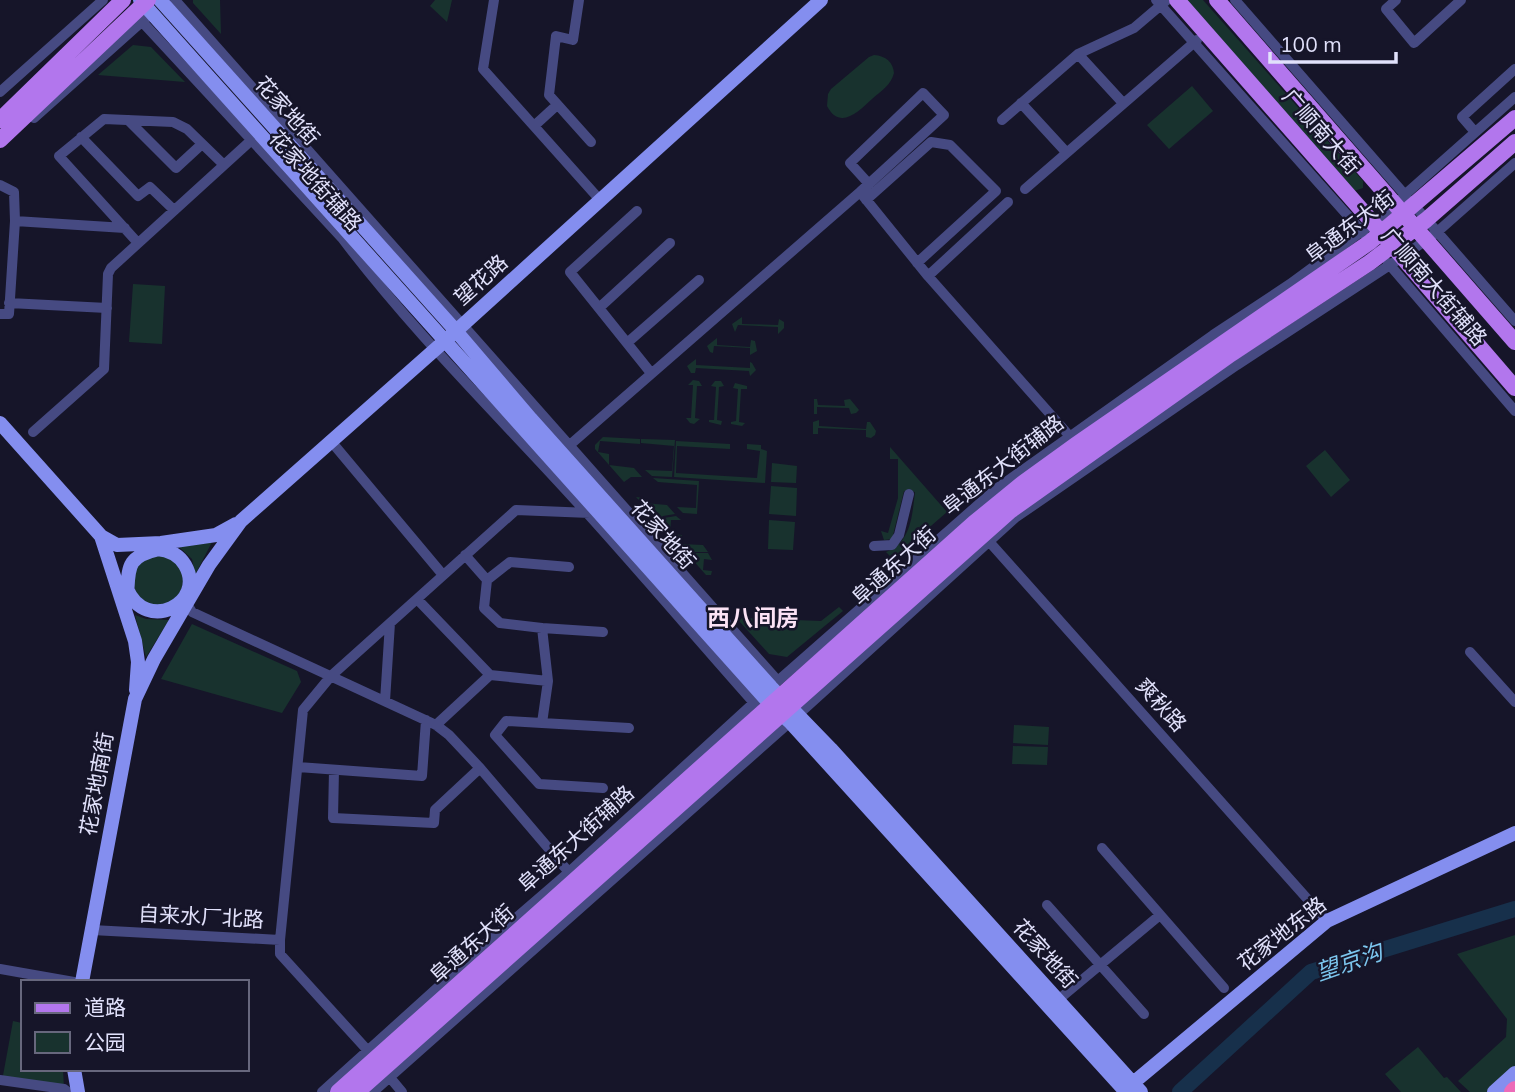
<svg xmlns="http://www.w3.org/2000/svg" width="1515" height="1092" viewBox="0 0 1515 1092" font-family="Mulish,'Noto Sans SC',sans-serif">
	<rect width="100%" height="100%" fill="#161529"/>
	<path fill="#18322e" d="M193,0H220L221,34L193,3Z
		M435,0H452L447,22L430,6Z
		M1186,0H1203L1363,181V188L1354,191Z
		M133,45L151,47L185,82L98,75Z
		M874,55C886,56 893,62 894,73C891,85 881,91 872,99C859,111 840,131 827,106L828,94L831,89L869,57Z
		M1192,86L1213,111L1169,149L1147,125Z
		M133,284L165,286L162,344L129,342Z
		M742,317V324L778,325L779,319L784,322V328L778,334V327L738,325L735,332L732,324Z
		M717,338V345L750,347L751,340L755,341L757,351L750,355V348L714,346L713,353L710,352L707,346Z
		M696,359V365L750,368V362L752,363L756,370L750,376L749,371L696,368L695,373H691L687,366Z
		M693,380L699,381L702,386H697L695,418L700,419L694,424L690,423L686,418H691L693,385H688Z
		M715,381H721L724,386L719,387L717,420L722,421L721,425L709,422V420H714L716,387L711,386Z
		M735,383L747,386V389H741L739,422L745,423L742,426L731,424V422L736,421L738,389L733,388Z
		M814,399H817L818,405L845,406L844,400L850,399L859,410L856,413L851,414L849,408L817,407V414H814Z
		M819,420V426L866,429L867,422H870L876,431L875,435L871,438L866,437V430L818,428V434H813V422Z
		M603,437L640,439V444L600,441L598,452L609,454V465L634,468L642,477H631L624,482L595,449V445Z
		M641,439L675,440L672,477L652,476L645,470L672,471L674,446L641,443Z
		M676,441L730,444V449L677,446L676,473L757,478L760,451L747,449V444L761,445V449L767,451L765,483L674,477Z
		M890,447L947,512L893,559L886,552C911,542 912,517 915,492L904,491L892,539L884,540L881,531L888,533L898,498V459H890Z
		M1325,450L1350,480L1331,497L1306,466Z
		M772,463L797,466L796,483L771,482Z
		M653,478L699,481L697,514L683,513L677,507L696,508L697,485L658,482Z
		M771,486L797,488L796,516L769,514Z
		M636,497L644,498V503L667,505L675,514L663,516L658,521Z
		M676,516L681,520H671L670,534L682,535L681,538H673L658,523L664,518Z
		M769,520L795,522L793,550L768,549Z
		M674,539H681V544L703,545L708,552H695L690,557Z
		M212,542L195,575L192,559L179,547Z
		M696,553H708L712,560L704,559L703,570L712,571L711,575H706L691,558Z
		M133 580a25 25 0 1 1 50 0a25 25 0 1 1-50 0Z
		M839,607L843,611L787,657L769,654L739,621L742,618L821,621Z
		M135,615L146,619L169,620L146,657Z
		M192,624L297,671L301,682L282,713L161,679Z
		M1014,725L1049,727L1048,745L1013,743Z
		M1013,746L1048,747L1047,765L1012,764Z
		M1515,935V1080L1502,1092H1470L1458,1081L1506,1037L1507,1019L1457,954Z
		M13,1021L22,1023L23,1021V1069H63L64,1089L2,1081Z
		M1418,1047L1444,1078L1447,1077L1461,1092H1401L1385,1074Z"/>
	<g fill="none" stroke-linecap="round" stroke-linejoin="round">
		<path stroke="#17304b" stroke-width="16" d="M1180,1092L1311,972L1515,909"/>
		<path stroke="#464a82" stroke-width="10" d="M175,0L778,681
			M494,0L483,69L600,200
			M579,0L573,40L556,36L549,95L591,142
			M1156,0L1365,235
			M1235,0L1515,321
			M1396,0L1386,9L1414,43L1461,0
			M134,13L342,238C416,336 504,421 586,512C643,575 698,640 754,703
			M1078,54L1123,103
			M0,92L103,0
			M1021,103L1066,152
			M34,118L146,18
			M128,120L176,168L202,144
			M1002,120L1078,54L1134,28L1167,0
			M534,126L557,105
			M1475,132L1462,117L1515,69
			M81,137L138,196L150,187L174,210
			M0,185L14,192L15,221L9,314H0
			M1025,189L1197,40
			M860,192L928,276L1074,441
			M866,200L931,142L950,145L996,191L917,263
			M637,211L570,272L651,373
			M15,221L125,228
			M138,243L59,156L104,119L173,122L187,129L224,165
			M1388,263L1515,411
			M928,276L1008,202
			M9,303L107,308
			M599,308L670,243
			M627,343L699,280
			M33,432L104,369L108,274L111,268L257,135
			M330,440L443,575
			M564,450L860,192L944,115L923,93L850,163L869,184
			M985,537L1327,921
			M874,546L892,545L899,535L909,494
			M465,555L487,580L484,608L500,623L542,628L548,681L542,723L629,728
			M487,580L510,562L569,567
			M184,599L192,612L436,725L449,735L480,768L573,877
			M417,599L490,675L548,681
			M542,628L603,632
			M1470,652L1515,702
			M385,701L390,623
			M542,723L506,721L495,735L539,784L603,788
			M436,725L490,675
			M298,767L422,776L426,720
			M334,770L333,818L434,823L435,810L480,768
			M1102,848L1224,988
			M1047,905L1144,1014
			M92,930L280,940V954L370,1053
			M280,940L303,710L331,676L516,510L590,513
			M0,969L74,982
			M1058,1000L1160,915
			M387,1074L402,1092
			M0,1080L64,1089L68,1092
			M322,1092L488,942L568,873L771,687L996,489L1213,335L1290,284L1373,223L1515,97
			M373,1092L790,722L1015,518L1237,365L1402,257L1436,233L1515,163"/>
		<path stroke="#848eef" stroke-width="14" d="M140,0L770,704L790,722L1126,1092
			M160,0L456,331L531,419L771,687L831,749L1141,1092
			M0,423L101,536L117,545L161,543L216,535L236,524
			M101,536L135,641L138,662L136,690
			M127,589C146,634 207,603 185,565C179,555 169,550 157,549
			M127,597C129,568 125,557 159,549
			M82,982L135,699L154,659L209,565L241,521L456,331L821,0
			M74,1069L78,1092
			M1133,1083L1327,921L1515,833
			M1494,1092L1515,1073"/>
		<path stroke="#b276ed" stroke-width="16" d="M1177,0L1373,223L1515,388
			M1217,0L1515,342
			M0,120L123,0
			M0,140L148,0
			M338,1092L974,523L1023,483L1077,444L1370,242L1515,118
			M357,1092L1010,511L1231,354L1369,263L1426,220L1515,142"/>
		<path stroke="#ec6bb8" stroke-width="18" d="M1513,1092L1515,1090"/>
	</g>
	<g text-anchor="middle" stroke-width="5" stroke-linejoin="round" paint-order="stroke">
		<g font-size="21" fill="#e1e1fb" stroke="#161529">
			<text transform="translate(287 111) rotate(48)" y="7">花家地街</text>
			<text transform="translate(1321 132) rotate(49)" y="7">广顺南大街</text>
			<text transform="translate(315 181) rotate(48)" y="7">花家地街辅路</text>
			<text transform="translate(1350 227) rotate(-37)" y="7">阜通东大街</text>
			<text transform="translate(481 280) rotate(-42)" y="7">望花路</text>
			<text transform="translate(1434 287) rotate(49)" y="7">广顺南大街辅路</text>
			<text transform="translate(1003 465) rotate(-38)" y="7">阜通东大街辅路</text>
			<text transform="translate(663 535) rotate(48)" y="7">花家地街</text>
			<text transform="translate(894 566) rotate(-42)" y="7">阜通东大街</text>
			<text transform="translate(1161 705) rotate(48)" y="7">爽秋路</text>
			<text transform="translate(97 784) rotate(-80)" y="7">花家地南街</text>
			<text transform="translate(576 839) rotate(-42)" y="7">阜通东大街辅路</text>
			<text transform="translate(201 917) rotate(3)" y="7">自来水厂北路</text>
			<text transform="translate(1282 934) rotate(-38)" y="7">花家地东路</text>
			<text transform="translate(472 944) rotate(-42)" y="7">阜通东大街</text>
			<text transform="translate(1045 954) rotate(48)" y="7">花家地街</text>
		</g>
		<g font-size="23" font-weight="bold" fill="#fbe2f5" stroke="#161529">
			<text x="753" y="626">西八间房</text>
		</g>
		<g font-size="23" font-style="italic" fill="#7cc6ee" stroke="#161529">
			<text transform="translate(1349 962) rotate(-19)" y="8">望京沟</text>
		</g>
	</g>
	<rect x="21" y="980" width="228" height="91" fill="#161529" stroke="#67677d" stroke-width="2"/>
	<rect x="35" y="1003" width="35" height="10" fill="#b276ed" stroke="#67677d" stroke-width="2"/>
	<text x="84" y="1015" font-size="21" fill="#e1e1fb">道路</text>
	<rect x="35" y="1032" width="35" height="21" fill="#18322e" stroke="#67677d" stroke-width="2"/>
	<text x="84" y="1050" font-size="21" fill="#e1e1fb">公园</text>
	<path d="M1270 52v10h126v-10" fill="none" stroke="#e1e1fb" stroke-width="3.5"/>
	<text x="1280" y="52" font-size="21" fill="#e1e1fb" stroke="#161529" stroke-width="5" paint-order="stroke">100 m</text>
</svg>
